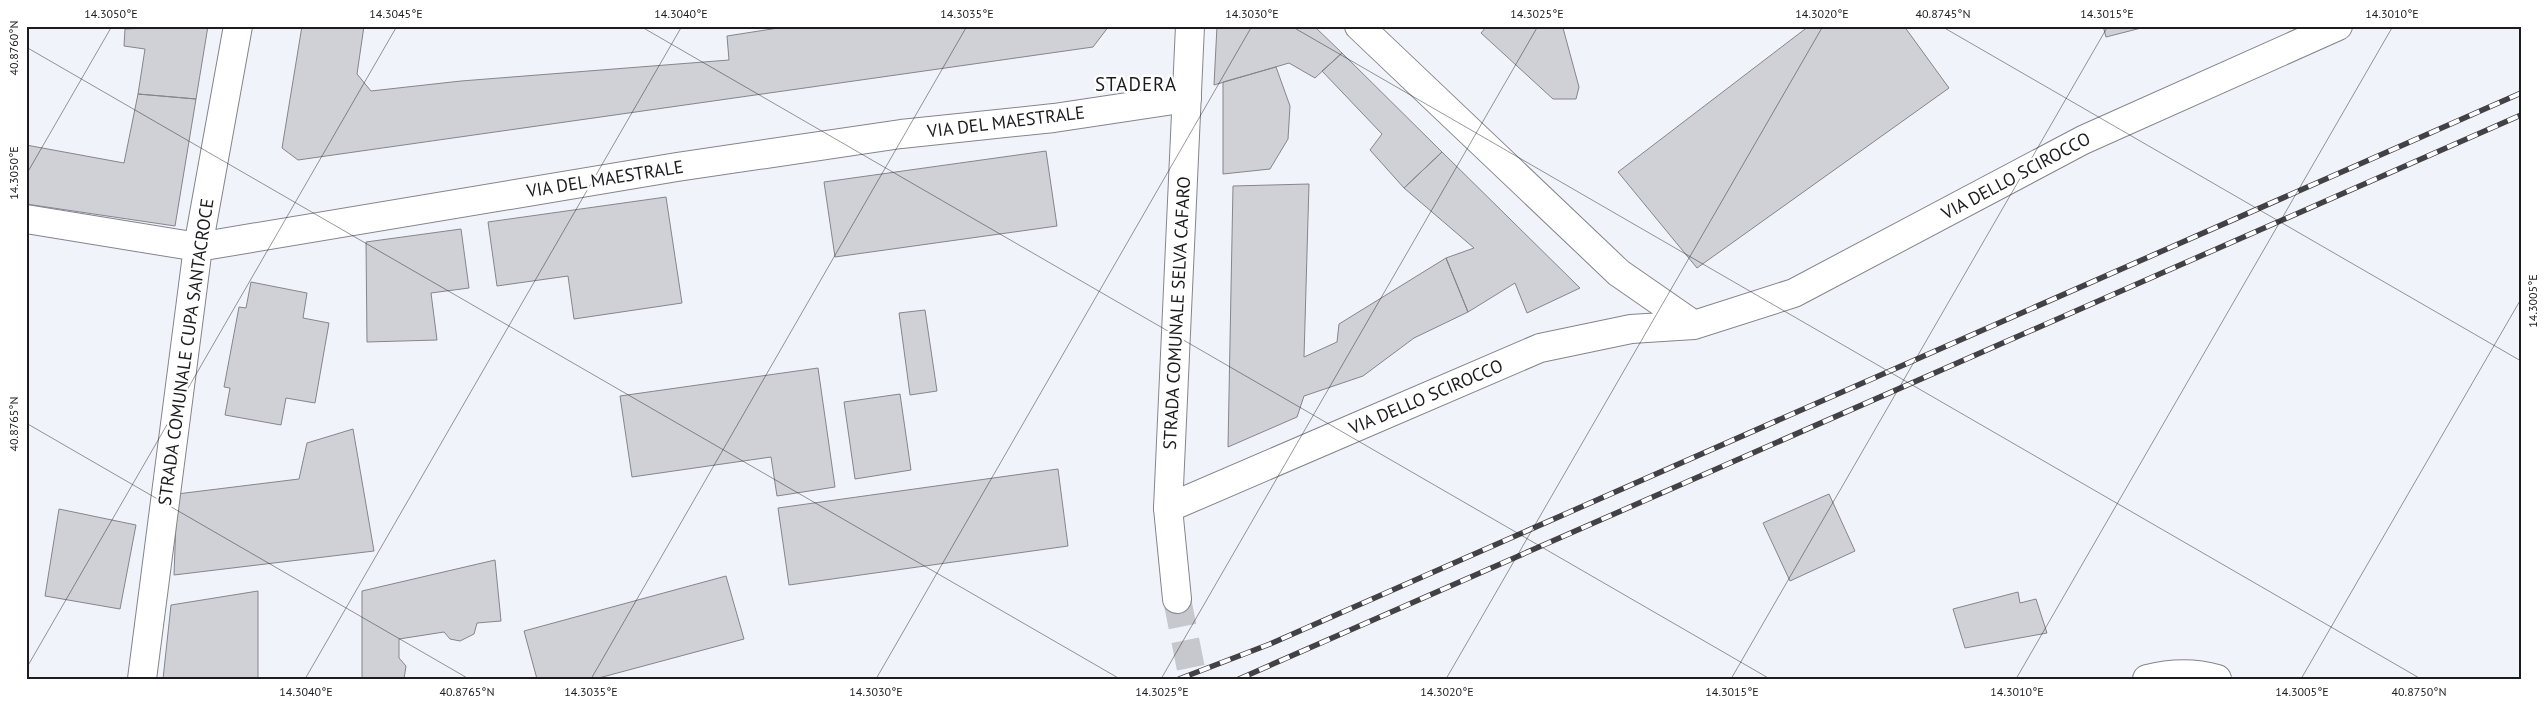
<svg xmlns="http://www.w3.org/2000/svg" width="2547" height="705" viewBox="0 0 2547 705" font-family="'PT Sans',sans-serif">
	<rect width="100%" height="100%" fill="#f1f3fa"/>
	<path fill="#cfd1d7" stroke="#85868c" d="M146,26H208L196,99L138,94L145,49L124,46L125,29L145,28Z
		M302,26H364L357,74L371,91L461,81L729,60L727,36L791,26H1109L1093,47L298,160L282,148Z
		M1217,26H1314L1342,53L1315,78L1289,63L1214,85Z
		M1487,26H1565L1563,28L1579,87L1576,99H1553L1481,33Z
		M1809,26H1904L1949,88L1697,268L1618,172Z
		M2103,26H2149L2106,37Z
		M1342,53L1442,152L1404,188L1370,150L1382,134L1322,71Z
		M1276,67L1290,106L1288,139L1270,169L1223,174V82Z
		M138,94L196,99L175,226L26,204V145L124,163Z
		M1046,151L1057,226L835,257L824,182Z
		M1442,152L1580,288L1527,313L1515,283L1468,312L1446,258L1474,248L1404,188Z
		M1309,184L1304,357L1337,342L1339,324L1446,258L1468,312L1414,338L1363,376L1304,396L1297,417L1228,447L1233,186Z
		M666,197L682,303L574,319L568,276L497,286L488,222Z
		M461,229L469,288L431,293L437,340L367,342L366,242Z
		M251,282L307,293L303,318L329,323L315,403L286,398L281,425L225,415L230,388L224,387L239,307L246,308Z
		M925,310L937,391L910,395L899,313Z
		M818,368L835,487L777,496L771,457L632,477L620,396Z
		M900,394L911,470L855,479L844,402Z
		M353,429L374,551L174,575L177,494L299,479L307,443Z
		M1058,469L1068,546L789,585L778,508Z
		M1829,494L1855,551L1790,581L1763,523Z
		M59,509L136,525L120,609L45,596Z
		M495,560L501,621L477,623L474,634L460,641L450,639L444,632L399,639V658L406,666L404,679H362V591Z
		M726,576L744,639L595,679H537L524,631Z
		M258,591V678L163,679L171,605Z
		M2018,592L2020,603L2036,599L2047,633L1965,648L1953,609Z"/>
	<g fill="none" stroke-linecap="round" stroke-linejoin="round">
		<path stroke="#c6c8ce" stroke-width="28" stroke-dasharray="28 14" stroke-linecap="butt" d="M1177,599L1193,679"/>
		<defs>
			<path id="street" d="M1359,26L1619,273L1694,325
				M26,219L198,247L677,167L901,134L1054,118L1187,98
				M1168,508L1540,348L1631,329L1694,325L1794,293L2083,140L2338,26
				M142,679L198,247L238,26
				M2147,679C2171,673 2193,672 2217,679"/>
			<path id="secondary" d="M1177,599L1168,508L1190,26"/>
		</defs>
		<use href="#street" stroke="#84858c" stroke-width="30"/>
		<use href="#secondary" stroke="#84858c" stroke-width="30"/>
		<use href="#street" stroke="#fff" stroke-width="28"/>
		<use href="#secondary" stroke="#fff" stroke-width="28"/>
		<defs>
			<path id="rail" d="M1179,679L1270,644L2521,93
				M1239,679L2521,115"/>
		</defs>
		<use href="#rail" stroke="#424246" stroke-width="5.5"/>
		<use href="#rail" stroke="#fff" stroke-width="4" stroke-dasharray="11" stroke-linecap="butt"/>
	</g>
	<path fill="none" stroke="#1c1c1f" stroke-width="1" stroke-opacity="0.45" d="M640,26L1770,679M1291,26L2421,679M1941,26L2521,361M26,47L1120,679M26,175L112,26M26,423L469,679M26,669L397,26M305,679L682,26M591,679L967,26M876,679L1252,26M1161,679L1538,26M1446,679L1823,26M1731,679L2108,26M2016,679L2393,26M2301,679L2521,299"/>
	<g text-anchor="middle" stroke-width="4.5" stroke-linejoin="round" paint-order="stroke">
		<g font-size="18" fill="#1c1c1f" stroke="#fff">
			<text transform="translate(1006 122) rotate(-7)" y="6">VIA DEL MAESTRALE</text>
			<text transform="translate(2016 176) rotate(-28)" y="6">VIA DELLO SCIROCCO</text>
			<text transform="translate(605 179) rotate(-9)" y="6">VIA DEL MAESTRALE</text>
			<text transform="translate(1177 313) rotate(-87)" y="6">STRADA COMUNALE SELVA CAFARO</text>
			<text transform="translate(186 352) rotate(-82)" y="6">STRADA COMUNALE CUPA SANTACROCE</text>
			<text transform="translate(1426 397) rotate(-23)" y="6">VIA DELLO SCIROCCO</text>
		</g>
		<g font-size="19" letter-spacing="1" fill="#1c1c1f" stroke="#fff">
			<text x="1136" y="91">STADERA</text>
		</g>
	</g>
	<rect width="2547" height="705" fill="none" stroke="#ffffff" stroke-width="55"/>
	<rect x="28" y="28" width="2492" height="650" fill="none" stroke="#1c1c1f" stroke-width="2"/>
	<g font-size="12" text-anchor="middle" fill="#1c1c1f">
		<text x="111" y="18">14.3050°E</text>
		<text x="396" y="18">14.3045°E</text>
		<text x="681" y="18">14.3040°E</text>
		<text x="967" y="18">14.3035°E</text>
		<text x="1252" y="18">14.3030°E</text>
		<text x="1537" y="18">14.3025°E</text>
		<text x="1822" y="18">14.3020°E</text>
		<text x="1943" y="18">40.8745°N</text>
		<text x="2107" y="18">14.3015°E</text>
		<text x="2392" y="18">14.3010°E</text>
		<text transform="translate(14 48) rotate(-90)" y="4">40.8760°N</text>
		<text transform="translate(14 173) rotate(-90)" y="4">14.3050°E</text>
		<text transform="translate(2533 301) rotate(-90)" y="4">14.3005°E</text>
		<text transform="translate(14 424) rotate(-90)" y="4">40.8765°N</text>
		<text x="306" y="696">14.3040°E</text>
		<text x="467" y="696">40.8765°N</text>
		<text x="591" y="696">14.3035°E</text>
		<text x="876" y="696">14.3030°E</text>
		<text x="1162" y="696">14.3025°E</text>
		<text x="1447" y="696">14.3020°E</text>
		<text x="1732" y="696">14.3015°E</text>
		<text x="2017" y="696">14.3010°E</text>
		<text x="2302" y="696">14.3005°E</text>
		<text x="2419" y="696">40.8750°N</text>
	</g>
</svg>
